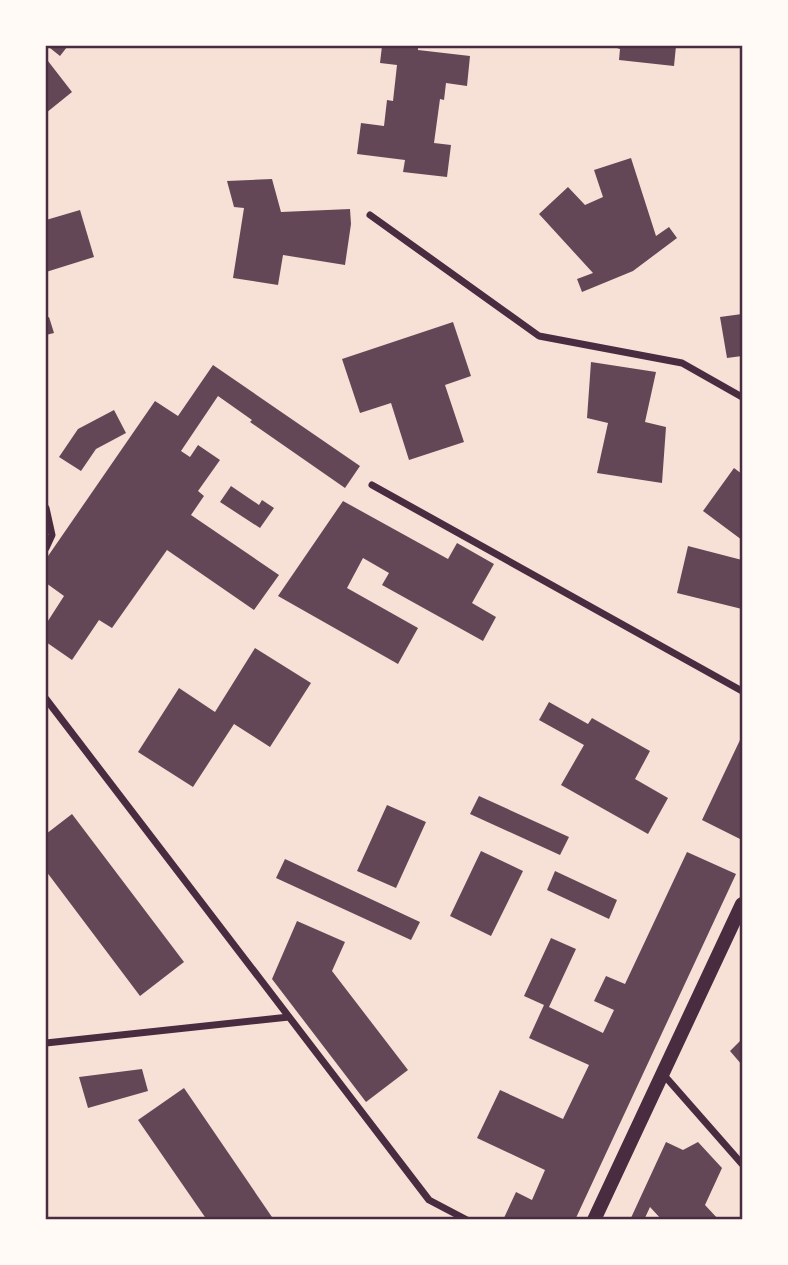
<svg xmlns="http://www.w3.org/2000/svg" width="788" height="1265" viewBox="0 0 788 1265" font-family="'Golos Text',sans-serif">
	<rect width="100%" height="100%" fill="#f7e1d7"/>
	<path fill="#644757" d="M52,46H65L67,47L60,56L50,48Z
		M382,46H418V50L470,56L467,86L446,83L444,100L440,99L434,143L451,145L447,177L403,172L405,160L357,154L361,123L384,126L387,100L393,101L397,65L380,63Z
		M611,46H676L674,66L619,60L620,49Z
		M48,61L72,92L46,113V62Z
		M631,158L656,236L669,227L677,238L633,271L582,292L577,279L593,273L539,214L568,187L585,205L603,197L594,170Z
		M272,179L281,212L350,209L351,224L345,265L283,255L278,285L233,278L244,208L234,207L227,181Z
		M80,210L94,257L46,272V220Z
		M742,314V356L727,358L720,317Z
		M49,317L54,333L46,335V318Z
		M453,322L471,376L445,385L464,442L409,460L391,403L360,413L342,359Z
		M591,362L656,372L645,422L666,427L662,483L597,473L608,423L587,418Z
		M213,365L360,466L345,488L250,422L252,420L218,396L181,451L190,457L198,445L220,460L198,491L204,496L191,515L279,575L254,610L167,550L112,628L99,620L72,660L46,642V624L64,596L46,583V559L155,401L178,416Z
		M114,410L126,433L96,449L81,471L59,457L78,429Z
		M734,468L742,474V540L703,511Z
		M231,486L259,505L262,500L274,508L260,528L220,502Z
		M343,501L448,559L457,543L494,564L472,603L496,617L483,641L382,585L389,573L363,558L347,588L418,628L398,664L278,596Z
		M688,546L742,560V609L677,593Z
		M255,648L311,683L270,747L234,724L193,787L138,752L179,688L215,712Z
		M549,702L588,724L592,718L650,751L635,779L668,798L648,834L561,785L584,745L539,720Z
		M740,740L742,741V840L702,820Z
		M479,796L569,837L560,855L470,814Z
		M387,805L426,822L396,888L357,871Z
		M72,814L184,962L140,996L46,871V834Z
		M481,851L523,871L491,936L450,916Z
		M687,852L736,874L575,1220H503L516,1192L532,1200L545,1170L477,1138L500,1090L563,1119L589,1065L529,1038L544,1005L524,996L551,938L576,949L549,1007L603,1033L614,1010L594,1001L606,976L625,984Z
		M285,859L420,922L411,940L276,878Z
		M555,871L617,900L609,919L547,890Z
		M297,921L345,942L332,971L408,1070L366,1102L272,979Z
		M742,1039V1065L730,1051Z
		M142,1069L148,1091L88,1108L79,1077Z
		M184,1088L274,1220H207L138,1120Z
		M666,1142L683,1150L698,1142L722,1168L705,1205L719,1220H662L650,1207L644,1220H630Z"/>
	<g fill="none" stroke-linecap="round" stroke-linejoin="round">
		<path stroke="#4a2c40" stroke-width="7" d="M370,215L539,336L682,363L742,397
			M372,485L742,691
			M46,508L52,535L46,548
			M46,699L429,1200L467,1220
			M46,1043L289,1017
			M663,1074L742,1164"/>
		<path stroke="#4a2c40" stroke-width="14" d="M594,1220L742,904"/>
	</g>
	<rect width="788" height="1265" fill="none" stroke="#fffaf5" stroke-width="94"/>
	<rect x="47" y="47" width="694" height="1171" fill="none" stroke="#4a2c40" stroke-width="2.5"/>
</svg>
